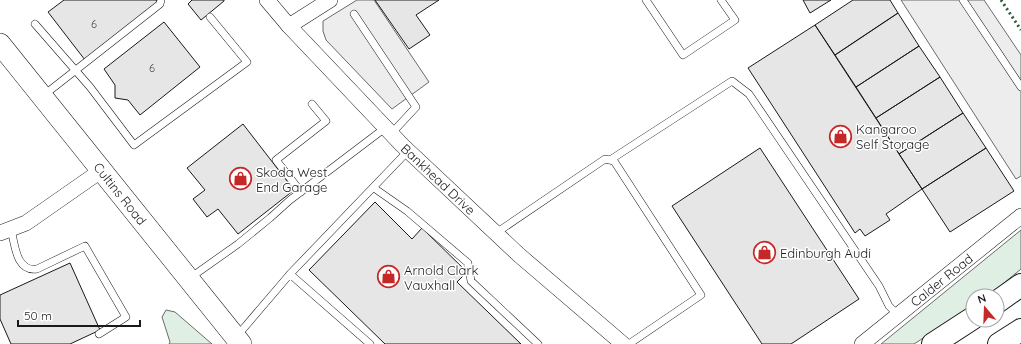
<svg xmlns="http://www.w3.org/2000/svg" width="1021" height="344" viewBox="0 0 1021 344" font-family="Quicksand,sans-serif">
	<rect width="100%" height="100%" fill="#fff"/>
	<path fill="#e0efe3" stroke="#6a6a6a" d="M1021,230V269L988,296H973V306L914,344H881Z
		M166,310L175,312L212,344H169L170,342L162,317Z"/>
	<path fill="#ededed" stroke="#6a6a6a" d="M357,0H374L429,82L392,109L326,40L323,31V21Z
		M901,0H984L1021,55V176L1016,179Z"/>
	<path fill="#e6e6e6" stroke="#1a1a1a" d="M64,0H156L158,3L85,60L48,12Z
		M192,0H224V1L201,20L188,4Z
		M375,0H439L416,15L430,35L409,49Z
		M803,0H831L810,13Z
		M853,0H890L898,13L835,55L815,25Z
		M898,13L919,46L856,87L835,55Z
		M164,22L200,67L140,115L128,100L115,98V85L104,69Z
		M815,25L922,189L886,214L890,220L865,236L860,229L855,233L748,68Z
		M919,46L940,77L876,118L856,87Z
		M940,77L963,113L899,154L876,118Z
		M963,113L986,148L922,189L899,154Z
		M243,124L294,190L238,234L218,209L207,217L193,199L205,190L187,168Z
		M760,148L859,299L791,344H762L672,206Z
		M986,148L1014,191L950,232L922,189Z
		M375,202L412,239L422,228L467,272L457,282L521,344H385L309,270Z
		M70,263L100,330L70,344H11L0,319V295Z"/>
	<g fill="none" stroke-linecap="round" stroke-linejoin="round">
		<defs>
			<path id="lane" d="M646,0L683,55L735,20L721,0
				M963,0L1021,87
				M354,14L416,107L391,134
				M35,24L90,87L134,145L247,62L210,17
				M44,95L160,4L161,0
				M610,160L732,81L749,94L879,286L889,306L898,315
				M374,188L407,211L468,263L471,281L538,344
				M301,192L276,160L326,121L312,104
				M11,229C15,245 16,272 37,269L85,246L126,317L99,334
				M496,233L605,159L614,161L701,295L629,344
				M290,274L370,344
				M190,278L238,244L270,218L290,200L385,128
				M237,336L290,274L408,151"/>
			<g id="street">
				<path id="s1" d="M267,0L289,26L402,145L519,255L623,344"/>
				<path d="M289,26L330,0"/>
				<path d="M0,233L26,223L102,170"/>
				<path id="s2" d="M862,344L1021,216"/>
			</g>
			<g id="secondary">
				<path id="s3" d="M0,44L241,344"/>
			</g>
			<path id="primary" d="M997,302L1021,285
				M933,344L973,318
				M999,344L1021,330"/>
		</defs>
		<use href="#lane" stroke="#1a1a1a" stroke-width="8"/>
		<use href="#street" stroke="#1a1a1a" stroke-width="16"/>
		<use href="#secondary" stroke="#1a1a1a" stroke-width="22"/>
		<use href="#primary" stroke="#1a1a1a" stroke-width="24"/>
		<use href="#lane" stroke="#fff" stroke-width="7"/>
		<use href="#street" stroke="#fff" stroke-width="15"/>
		<use href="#secondary" stroke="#fff" stroke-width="21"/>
		<use href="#primary" stroke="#fff" stroke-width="22"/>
		<path stroke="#2b5a34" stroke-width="3" stroke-dasharray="2 3" stroke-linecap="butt" d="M1001,0L1021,30"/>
	</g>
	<defs>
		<symbol id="shop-ring" viewBox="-11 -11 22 22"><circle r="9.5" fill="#fff" stroke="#c62828" stroke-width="1.5"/><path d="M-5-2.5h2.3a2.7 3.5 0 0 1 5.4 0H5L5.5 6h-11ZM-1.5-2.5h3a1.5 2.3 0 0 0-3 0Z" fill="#c62828"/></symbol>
	</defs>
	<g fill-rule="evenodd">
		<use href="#shop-ring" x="828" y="124" width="25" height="25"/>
		<use href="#shop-ring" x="228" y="166" width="25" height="25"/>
		<use href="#shop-ring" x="752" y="240" width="25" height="25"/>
		<use href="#shop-ring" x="376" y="264" width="25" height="25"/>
	</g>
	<g text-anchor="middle" stroke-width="3" stroke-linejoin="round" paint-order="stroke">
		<g font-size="11" fill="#4d4d4d">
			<text x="94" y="28">6</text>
			<text x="152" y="72">6</text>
		</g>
		<g font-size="13" fill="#1a1a1a" stroke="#fff" text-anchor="start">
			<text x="856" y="134">Kangaroo<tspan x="856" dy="15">Self Storage</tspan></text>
			<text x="256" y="177">Skoda West<tspan x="256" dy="15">End Garage</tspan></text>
			<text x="780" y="258">Edinburgh Audi</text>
			<text x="404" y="275">Arnold Clark<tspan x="404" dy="15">Vauxhall</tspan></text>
		</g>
		<g font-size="13" fill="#1a1a1a" stroke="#fff">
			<text dy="5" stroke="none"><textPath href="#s1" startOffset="248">Bankhead Drive</textPath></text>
			<text dy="5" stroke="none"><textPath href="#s3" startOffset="192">Cultins Road</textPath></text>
			<text dy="5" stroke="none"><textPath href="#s2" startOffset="102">Calder Road</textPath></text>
		</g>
	</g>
	<g transform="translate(985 308) rotate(341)"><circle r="19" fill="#ffffff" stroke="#a3a3a3"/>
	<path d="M0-3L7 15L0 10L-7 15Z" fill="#c62828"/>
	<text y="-6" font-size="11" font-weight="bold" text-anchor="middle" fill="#1a1a1a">N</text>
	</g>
	<path d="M18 320v6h122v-6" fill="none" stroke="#1a1a1a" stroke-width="2"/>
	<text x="24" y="320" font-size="12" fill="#1a1a1a" stroke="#ffffff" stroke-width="3" paint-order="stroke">50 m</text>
</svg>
